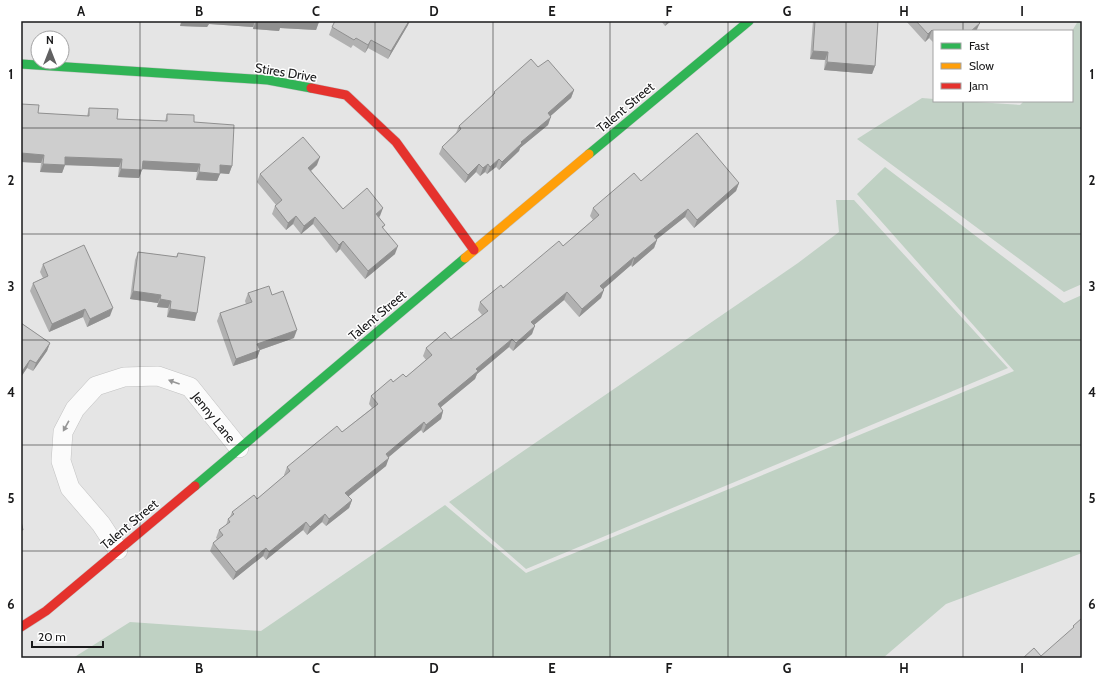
<svg xmlns="http://www.w3.org/2000/svg" width="1103" height="679" viewBox="0 0 1103 679" font-family="Cabin,sans-serif">
	<rect width="100%" height="100%" fill="#e5e5e5"/>
	<path fill="#c1d1c5" d="M1078,21H1082V284L1064,292L857,139L922,98L934,99V101H962L1020,105L1024,101H1072V31Z
		M836,200H854L1008,368L526,569L449,502L798,263L839,232Z"/>
	<path fill="#bfd1c3" d="M885,167L1064,303L1082,295V553L946,604L883,658H73L130,622L261,631L445,505L526,573L1014,371L857,194Z"/>
	<g fill="none" stroke-linecap="round" stroke-linejoin="round">
		<defs>
			<path id="street" d="M118,550L101,524L70,488L61,461L63,432L75,409L96,386L124,377L158,376L190,387L239,448"/>
			<path id="fast" d="M21,64L268,80L311,88
				M589,154L749,21
				M195,486L465,258"/>
			<path id="slow" d="M465,258L589,154"/>
			<path id="jam" d="M311,88L346,95L396,142L474,250
				M21,627L46,611L195,486"/>
		</defs>
		<use href="#street" stroke="#c2c2c2" stroke-width="20"/>
		<use href="#fast" stroke="#c2c2c2" stroke-width="10"/>
		<use href="#slow" stroke="#c2c2c2" stroke-width="10"/>
		<use href="#jam" stroke="#c2c2c2" stroke-width="10"/>
		<use href="#street" stroke="#fbfbfb" stroke-width="19"/>
		<use href="#fast" stroke="#30b455" stroke-width="9"/>
		<use href="#slow" stroke="#ff9f0a" stroke-width="9"/>
		<use href="#jam" stroke="#e5322d" stroke-width="9"/>
	</g>
	<path fill="#b1b1b1" d="M181,21H319L316,30L280,28L279,31L253,29V27L209,24L207,27L180,26Z
		M661,21H671L665,26Z
		M813,21H878L875,66L872,74L824,70L825,60L810,59Z
		M906,21H978L977,31H934V43L929,38L925,42Z
		M408,25L388,59L368,48L365,53L353,45L351,48L329,35L332,27Z
		M538,67L574,90L571,98L550,116L548,125L520,148L519,151L499,170L496,167L487,174L485,172L480,176L476,172L465,183L439,154L442,147L456,133L459,126L492,96L494,92Z
		M21,104L38,113L87,116L89,108L117,119L165,121L167,114L194,122L232,166L229,174L220,173L217,181L196,180L197,172L142,169L139,178L118,177L119,167L65,165L62,173L40,172L41,163L21,162Z
		M317,165L311,171L343,209L380,216L379,217L385,225L383,228L395,254L365,279L340,249L336,253L313,224L301,234L293,224L286,230L272,214L275,206L276,205L257,182L260,174Z
		M641,181L739,183L736,191L694,228L685,217L656,239L657,240L654,248L632,267L631,265L603,289L601,298L579,317L564,300L534,325L532,334L513,351L509,347L477,374L475,379L441,407L443,411L441,419L423,433L421,430L388,457L386,466L348,496L352,500L349,508L326,526L322,522L307,535L303,530L266,560L263,556L233,580L210,551L213,543L217,539L216,538L219,530L226,525L228,519L230,517L232,512L257,499L285,476L284,475L287,467L342,432L372,408L369,404L371,396L393,382L406,377L426,360L423,356L426,348L451,339L482,315L478,310L480,302L503,288L563,246L593,220L590,216L593,208Z
		M138,252L176,257L178,253L195,321L167,317L168,308L157,307L158,303L130,299L135,260Z
		M43,264L110,316L87,327L83,317L49,332L30,291L33,283L43,278L40,272Z
		M248,293L272,295L294,338L260,350L257,358L233,366L217,321L220,313L246,304L245,301Z
		M21,323L50,343L47,351L33,371L27,368L21,377Z"/>
	<path fill="#909090" d="M182,21H255L253,27L209,24L207,27L180,26Z
		M256,21H303L319,22L316,30L280,28L279,31L253,29Z
		M409,21H410L408,25L388,59L391,51Z
		M667,21H671L665,26Z
		M980,23L976,31H971Z
		M932,30L929,38L925,42L928,34Z
		M371,40L368,48L365,53L368,45Z
		M813,51L828,52L825,60L810,59Z
		M827,62L875,66L872,74L824,70Z
		M574,90L571,98L545,121L548,113Z
		M551,117L548,125L520,148L519,151L499,170L502,162L521,142Z
		M21,153L44,155L41,163L21,162Z
		M65,157L122,159L119,167L63,165Z
		M320,157L317,165L305,176L308,168Z
		M499,159L496,167L487,174L490,167Z
		M143,161L200,164L197,172L140,169Z
		M43,164L65,165L62,173L40,172Z
		M479,164L476,172L465,183L468,175Z
		M488,164L485,172L480,176L483,168Z
		M220,165L232,166L229,174L217,173Z
		M121,169L142,170L139,178L118,177Z
		M199,172L220,174L217,181L196,180Z
		M739,183L736,191L694,228L697,220Z
		M383,208L380,216L373,222L376,214Z
		M688,209L685,217L651,244L654,236Z
		M296,216L293,224L286,230L288,223Z
		M315,217L313,224L301,234L304,226Z
		M657,240L654,248L632,267L634,259Z
		M343,241L340,249L336,253L339,245Z
		M398,246L395,254L365,279L368,271Z
		M634,257L631,265L598,294L600,286Z
		M604,290L601,298L579,317L582,309Z
		M133,291L161,295L158,303L130,299Z
		M567,292L564,300L528,330L531,322Z
		M160,299L171,301L168,308L157,307Z
		M113,308L110,316L87,327L90,319Z
		M85,309L83,317L49,332L52,324Z
		M170,309L197,313L195,321L167,317Z
		M535,326L532,334L513,351L516,343Z
		M297,330L294,338L260,350L257,358L233,366L236,359L257,344Z
		M512,339L509,347L477,374L475,379L435,412L438,404L476,369Z
		M50,343L47,351L33,371L36,363Z
		M30,360L27,368L21,377V373Z
		M443,411L441,419L423,433L426,425Z
		M424,422L421,430L383,462L386,454Z
		M389,458L386,466L343,501L345,493Z
		M352,500L349,508L326,526L329,519Z
		M325,514L322,522L307,535L310,527Z
		M306,522L303,530L266,560L269,552Z
		M266,548L263,556L233,580L236,572Z"/>
	<path fill="#cecece" stroke="#909090" d="M256,21H282V23Z
		M303,21H319V22Z
		M335,21H409L391,51L371,40L368,45L356,38L354,40L332,27Z
		M815,21H878L875,66L827,62L828,52L813,51Z
		M916,21H978L980,23L971,31H934V32L932,30L928,34Z
		M531,59L538,67L548,60L574,90L548,113L551,117L521,142L522,143L502,162L499,159L490,167L488,164L483,168L479,164L468,175L442,147L461,129L459,126L495,93L494,92Z
		M21,104L39,105L38,113L89,116V108L118,109L117,119L167,121V114L194,115V122L234,125L232,166L220,165V174L199,172L200,164L143,161L142,170L121,169L122,159L65,157V165L43,164L44,155L21,153Z
		M697,133L739,183L697,220L688,209L654,236L657,240L634,259V257L600,286L604,290L582,309L567,292L531,322L535,326L516,343L512,339L476,369L478,371L438,404L443,411L426,425L424,422L386,454L389,458L345,493L352,500L329,519L325,514L310,527L306,522L269,552L266,548L236,572L213,543L223,535L219,530L230,522L228,519L234,514L232,512L254,495L257,499L290,471L287,467L337,426L342,432L378,404L371,396L391,379L393,382L403,374L406,377L432,355L426,348L445,332L451,339L488,311L480,302L501,285L503,288L559,241L563,246L599,215L593,208L634,173L641,181Z
		M303,137L320,157L308,168L343,209L367,188L383,208L376,214L385,225L382,227L398,246L368,271L343,241L339,245L315,217L304,226L296,216L288,223L275,206L282,200L260,174Z
		M84,245L113,308L90,319L85,309L52,324L33,283L48,276L43,264Z
		M138,252L177,257L178,253L205,257L197,313L170,309L171,301L160,299L161,295L133,291Z
		M269,286L272,295L283,291L297,330L257,344L260,350L236,359L220,313L252,302L248,293Z
		M21,323L50,343L36,363L30,360L21,373Z
		M21,521L23,530H21Z
		M1082,618V658H1023L1034,648L1041,656L1074,627L1073,626Z"/>
	<defs><path id="oneway-solid" d="M-6-.8H1V-3.2L6.5 0L1 3.2V.8H-6Z"/></defs>
	<g fill="#969696">
		<use href="#oneway-solid" transform="translate(174 382) rotate(-160)"/>
		<use href="#oneway-solid" transform="translate(66 426) rotate(119)"/>
	</g>
	<path fill="none" stroke="#1a1a1b" stroke-width="1" stroke-opacity="0.55" d="M140,21V658M257,21V658M375,21V658M493,21V658M610,21V658M728,21V658M846,21V658M963,21V31M963,101V658M21,128H1082M21,234H1082M21,340H1082M21,445H1082M21,551H1082"/>
	<g text-anchor="middle" stroke-width="3" stroke-linejoin="round" paint-order="stroke">
		<g font-size="13" fill="#1a1a1b" stroke="#fff">
			<text transform="translate(286 72) rotate(9)" y="5">Stires Drive</text>
			<text transform="translate(625 107) rotate(-40)" y="5">Talent Street</text>
			<text transform="translate(377 315) rotate(-40)" y="5">Talent Street</text>
			<text transform="translate(214 417) rotate(51)" y="5">Jenny Lane</text>
			<text transform="translate(129 524) rotate(-40)" y="5">Talent Street</text>
		</g>
	</g>
	<rect width="1103" height="679" fill="none" stroke="#ffffff" stroke-width="44"/>
	<rect x="933" y="30" width="140" height="72" fill="#ffffff" stroke="#a3a3a4"/>
	<rect x="941" y="43" width="20" height="6" fill="#30b455" stroke="#a3a3a4"/>
	<text x="969" y="50" font-size="12" fill="#1a1a1b">Fast</text>
	<rect x="941" y="63" width="20" height="6" fill="#ff9f0a" stroke="#a3a3a4"/>
	<text x="969" y="70" font-size="12" fill="#1a1a1b">Slow</text>
	<rect x="941" y="83" width="20" height="6" fill="#e5322d" stroke="#a3a3a4"/>
	<text x="969" y="90" font-size="12" fill="#1a1a1b">Jam</text>
	<g transform="translate(50 50)"><circle r="19" fill="#ffffff" stroke="#a3a3a4"/>
	<path d="M0-3L7 15L0 10L-7 15Z" fill="#616162"/>
	<text y="-6" font-size="11" font-weight="bold" text-anchor="middle" fill="#1a1a1b">N</text>
	</g>
	<path d="M32 641v6h71v-6" fill="none" stroke="#1a1a1b" stroke-width="2"/>
	<text x="38" y="641" font-size="12" fill="#1a1a1b" stroke="#ffffff" stroke-width="3" paint-order="stroke">20 m</text>
	<rect x="22" y="22" width="1059" height="635" fill="none" stroke="#1a1a1b" stroke-width="1.5"/>
	<g font-size="13" text-anchor="middle" font-weight="bold" fill="#1a1a1b">
		<text x="81" y="16">A</text>
		<text x="199" y="16">B</text>
		<text x="316" y="16">C</text>
		<text x="434" y="16">D</text>
		<text x="552" y="16">E</text>
		<text x="669" y="16">F</text>
		<text x="787" y="16">G</text>
		<text x="904" y="16">H</text>
		<text x="1022" y="16">I</text>
		<text x="11" y="79">1</text>
		<text x="1092" y="79">1</text>
		<text x="11" y="185">2</text>
		<text x="1092" y="185">2</text>
		<text x="11" y="291">3</text>
		<text x="1092" y="291">3</text>
		<text x="11" y="397">4</text>
		<text x="1092" y="397">4</text>
		<text x="11" y="503">5</text>
		<text x="1092" y="503">5</text>
		<text x="11" y="609">6</text>
		<text x="1092" y="609">6</text>
		<text x="81" y="673">A</text>
		<text x="199" y="673">B</text>
		<text x="316" y="673">C</text>
		<text x="434" y="673">D</text>
		<text x="552" y="673">E</text>
		<text x="669" y="673">F</text>
		<text x="787" y="673">G</text>
		<text x="904" y="673">H</text>
		<text x="1022" y="673">I</text>
	</g>
</svg>
